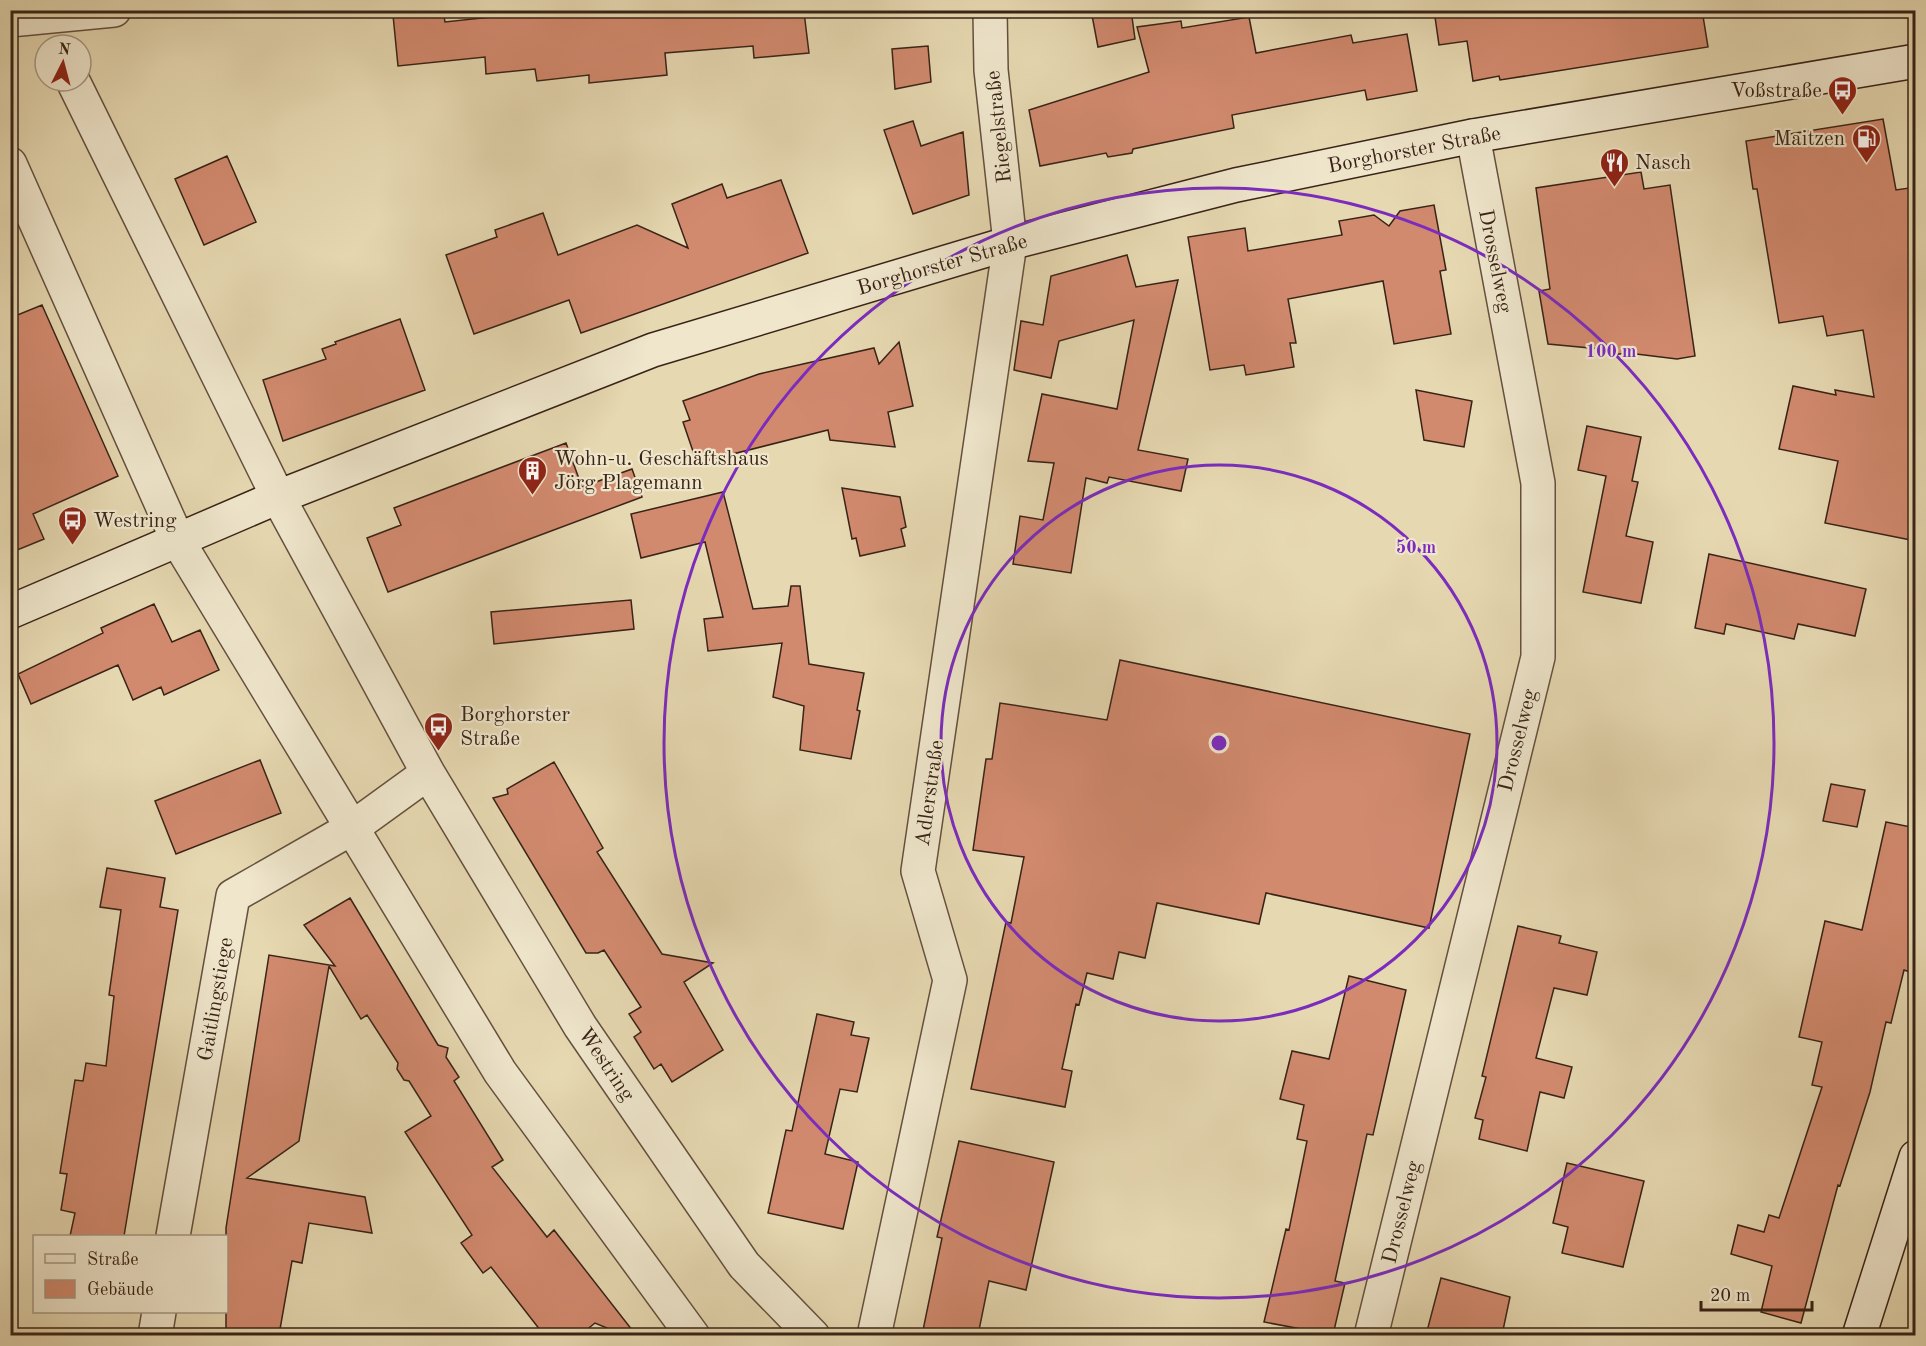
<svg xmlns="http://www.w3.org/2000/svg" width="1926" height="1346" viewBox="0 0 1926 1346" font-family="'Old Standard TT',serif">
	<rect width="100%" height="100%" fill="#e6d8b1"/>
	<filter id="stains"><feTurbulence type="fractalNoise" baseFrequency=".00333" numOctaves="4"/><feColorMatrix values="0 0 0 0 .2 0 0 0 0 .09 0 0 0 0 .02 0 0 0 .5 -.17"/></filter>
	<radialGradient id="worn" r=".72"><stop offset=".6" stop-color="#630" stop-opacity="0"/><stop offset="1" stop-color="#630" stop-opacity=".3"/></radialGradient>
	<path fill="#d28a6f" stroke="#382317" stroke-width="1.5" d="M443,10L445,22L556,10H800L804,12L809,53L754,58L753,46L665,53L667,75L589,83V75L537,81L535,69L486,74L485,57L398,66L393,15Z
		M1091,10H1131L1135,39L1098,47Z
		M1434,10H1702L1708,47L1500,80L1499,76L1473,81L1467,41L1439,45Z
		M1249,17L1256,53L1351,35L1353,43L1407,34L1417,91L1367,100L1365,90L1232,115L1234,128L1133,149L1132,153L1108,157L1106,153L1040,166L1029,110L1149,72L1137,27L1181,21L1182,28Z
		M928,46L931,82L895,89L892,49Z
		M1883,119L1896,190L1916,187V541L1825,523L1838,461L1779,449L1793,386L1836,395L1835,390L1874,397L1863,330L1827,336L1823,316L1779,323L1757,189H1753L1746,141Z
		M913,121L921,146L963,132L969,195L913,214L884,130Z
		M227,156L256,222L204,245L175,179Z
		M1641,172L1644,189L1670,185L1695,356L1677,359L1628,353L1611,355V350L1548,344L1539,291L1550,289L1536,188Z
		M781,180L808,253L581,333L569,300L474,334L446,255L497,237L495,230L543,213L558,255L637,225L688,248L672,204L722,184L727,198Z
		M1434,205L1446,270L1440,271L1451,334L1394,344L1383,281L1288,299L1296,343H1290L1294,367L1246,375L1244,365L1210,370L1188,237L1245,228L1248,251L1342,235L1339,221L1374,215L1389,226L1400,211Z
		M1127,255L1136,287L1178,280L1138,450L1188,459L1181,491L1109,477L1107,483L1086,478L1071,573L1013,564L1020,516L1043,520L1054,463L1028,461L1042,394L1117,409L1134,320L1059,341L1051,378L1014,370L1021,321L1043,325L1051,276Z
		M42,305L118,476L33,514L44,539L10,553V318Z
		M400,319L425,390L283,441L263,380L326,359L322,349L336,344L335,342Z
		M899,342L913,406L888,412L895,447L830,440L828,430L697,463L683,422L690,420L683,401L759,374L874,348L879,364Z
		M1416,390L1472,401L1464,447L1424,440Z
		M1587,426L1641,437L1632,481L1638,482L1626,536L1653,542L1641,603L1583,592L1606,476L1578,470Z
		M566,443L582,487L632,469L642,497L388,592L367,538L401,525L394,508Z
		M842,488L900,497L906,527L901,529L905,546L860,556L856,538L852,539Z
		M723,492L753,609L788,606L791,586H800L809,664L864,673L857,710L860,711L851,759L800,750L804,706L773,697L782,643L708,651L704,619L723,617L705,542L641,558L631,514Z
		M1709,554L1866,589L1855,636L1798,624L1794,639L1726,624L1724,634L1695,628Z
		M631,600L634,629L494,644L491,612Z
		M154,604L172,642L200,630L219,670L164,695L161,687L133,700L118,665L31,704L18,674L103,633L101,628Z
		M1120,660L1470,734L1429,928L1266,893L1259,924L1157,903L1145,958L1119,952L1113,979L1087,973L1079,1005L1076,1004L1062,1069L1072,1071L1065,1107L971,1089L1006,922L1011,923L1024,857L973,850L986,759H992L1000,703L1107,720Z
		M260,760L281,813L176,854L155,801Z
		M554,762L603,848L597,852L662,954L713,963L684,982L723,1050L672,1082L661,1064L654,1069L634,1037L641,1032L629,1014L641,1007L604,950L598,953H586L493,798L508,794L507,789Z
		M1831,784L1865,790L1857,827L1823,821Z
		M1886,822L1916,828V950L1910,972L1904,970L1891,1023L1886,1022L1870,1092L1840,1186L1838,1185L1801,1323L1761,1312L1772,1266L1731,1254L1738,1225L1764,1232L1769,1215L1779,1218L1822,1087L1812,1085L1822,1042L1799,1037L1825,921L1862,930Z
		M107,868L165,878L160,907L178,910L124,1236H70L75,1213L61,1210L67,1174L60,1173L75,1080L83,1081L86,1063L106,1066L114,996L109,995L121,910L100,907Z
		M350,898L438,1045L448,1048L446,1057L459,1077L454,1081L503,1160L492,1167L547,1237L554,1230L636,1335H624L595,1323L580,1335H544L491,1267L483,1273L461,1243L472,1235L405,1132L431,1116L409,1081L404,1080L397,1069L398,1063L367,1015L361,1019L329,966L299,1141L247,1178L365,1197L372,1233L309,1223L302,1263L292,1261L279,1335H226V1228L269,955L335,966L304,925Z
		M1518,926L1561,936L1559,943L1597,952L1587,995L1554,988L1536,1058L1572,1067L1564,1098L1540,1092L1527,1151L1479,1139L1483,1120L1475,1118L1486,1077L1482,1076Z
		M1349,976L1406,990L1373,1135L1367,1134L1335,1281L1345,1283L1333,1335L1264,1322L1286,1229L1289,1230L1307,1141L1297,1139L1304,1105L1280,1099L1292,1051L1329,1059Z
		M817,1014L854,1022L851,1035L869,1038L857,1092L840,1089L825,1154L858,1162L843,1229L768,1213L786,1130L792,1131Z
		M959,1141L1054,1162L1026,1290L989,1281L978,1335H922L942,1238L937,1237Z
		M1567,1163L1644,1181L1623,1267L1562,1253L1568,1227L1553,1223Z
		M1441,1278L1510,1297L1502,1335H1426Z"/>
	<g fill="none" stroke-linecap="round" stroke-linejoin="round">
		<defs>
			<path id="street" d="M10,20L114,10
				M73,81L278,497L428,773L580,1026L744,1265L813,1336
				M10,164L178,541L500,1072L693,1336
				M173,1236L233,896L352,828L428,773
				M155,1336L159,1312
				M874,1336L950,980L918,871L1010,243L991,70L990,10
				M1371,1336L1538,657V483L1473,136"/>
			<path id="secondary" d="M10,612L278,497L653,350L1010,243L1236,185L1473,136L1916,61
				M1859,1336L1916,1157"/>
		</defs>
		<use href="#street" stroke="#64503e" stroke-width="36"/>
		<use href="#secondary" stroke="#382317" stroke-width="36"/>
		<use href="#street" stroke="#efe6cc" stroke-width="33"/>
		<use href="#secondary" stroke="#efe6cc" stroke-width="33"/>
	</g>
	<g fill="none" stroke="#7b2cbf" stroke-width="3">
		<circle cx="1219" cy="743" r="278"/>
		<circle cx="1219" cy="743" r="555"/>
	</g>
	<defs>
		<symbol id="bus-pin" viewBox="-11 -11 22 30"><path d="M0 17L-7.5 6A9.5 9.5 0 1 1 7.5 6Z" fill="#8f2418" stroke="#efe6cc"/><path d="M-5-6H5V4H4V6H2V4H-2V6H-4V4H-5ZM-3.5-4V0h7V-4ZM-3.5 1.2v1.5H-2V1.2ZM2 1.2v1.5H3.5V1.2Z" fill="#fff"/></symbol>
		<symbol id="fuel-pin" viewBox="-11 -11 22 30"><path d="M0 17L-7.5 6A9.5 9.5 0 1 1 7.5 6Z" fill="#8f2418" stroke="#efe6cc"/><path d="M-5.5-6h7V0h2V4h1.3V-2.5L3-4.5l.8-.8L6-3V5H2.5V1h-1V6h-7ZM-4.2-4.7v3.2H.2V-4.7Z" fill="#fff"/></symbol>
		<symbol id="restaurant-pin" viewBox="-11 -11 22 30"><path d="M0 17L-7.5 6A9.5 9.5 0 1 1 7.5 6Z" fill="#8f2418" stroke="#efe6cc"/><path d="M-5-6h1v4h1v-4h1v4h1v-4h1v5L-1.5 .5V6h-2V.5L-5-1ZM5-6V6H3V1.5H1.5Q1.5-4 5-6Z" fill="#fff"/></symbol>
		<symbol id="building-pin" viewBox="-11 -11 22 30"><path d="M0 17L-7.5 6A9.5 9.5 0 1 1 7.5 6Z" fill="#8f2418" stroke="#efe6cc"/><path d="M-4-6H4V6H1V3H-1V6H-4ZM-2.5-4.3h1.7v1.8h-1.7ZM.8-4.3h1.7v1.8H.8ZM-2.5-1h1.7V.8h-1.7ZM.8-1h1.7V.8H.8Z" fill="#fff"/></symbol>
	</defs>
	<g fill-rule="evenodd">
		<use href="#bus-pin" x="1826" y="74" width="33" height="45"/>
		<use href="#fuel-pin" x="1850" y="122" width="33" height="45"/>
		<use href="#restaurant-pin" x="1598" y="146" width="33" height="45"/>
		<use href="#building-pin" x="516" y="454" width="33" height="45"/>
		<use href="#bus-pin" x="56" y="504" width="33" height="45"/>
		<use href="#bus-pin" x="422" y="710" width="33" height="45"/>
	</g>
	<g text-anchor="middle" stroke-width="4.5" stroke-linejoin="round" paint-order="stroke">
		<g font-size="21" fill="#382317" stroke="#efe6cc" text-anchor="start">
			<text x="1822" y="97" text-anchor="end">Voßstraße</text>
			<text x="1845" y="145" text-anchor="end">Maitzen</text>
			<text x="1635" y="169">Nasch</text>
			<text x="554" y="465">Wohn-u. Geschäftshaus<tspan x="554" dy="24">Jörg Plagemann</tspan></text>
			<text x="93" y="527">Westring</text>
			<text x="460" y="721">Borghorster<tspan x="460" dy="24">Straße</tspan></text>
		</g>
		<g font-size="21" fill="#382317" stroke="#efe6cc">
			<text transform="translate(998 127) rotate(-96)" y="7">Riegelstraße</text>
			<text transform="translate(1414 149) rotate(-11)" y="7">Borghorster Straße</text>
			<text transform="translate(1496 261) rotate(79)" y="7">Drosselweg</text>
			<text transform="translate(942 264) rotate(-16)" y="7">Borghorster Straße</text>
			<text transform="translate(1517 740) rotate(-76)" y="7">Drosselweg</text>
			<text transform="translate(929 793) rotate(-82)" y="7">Adlerstraße</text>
			<text transform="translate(215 999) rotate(-80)" y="7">Gaitlingstiege</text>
			<text transform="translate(607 1064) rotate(56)" y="7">Westring</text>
			<text transform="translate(1401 1212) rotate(-76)" y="7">Drosselweg</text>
		</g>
	</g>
	<circle cx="1219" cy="743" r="9" fill="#7b2cbf" stroke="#efe6cc" stroke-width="3"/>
	<g font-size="18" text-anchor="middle" font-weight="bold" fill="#7b2cbf" stroke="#efe6cc" stroke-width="4.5" stroke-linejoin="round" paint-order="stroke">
		<text x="1611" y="357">100 m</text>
		<text x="1416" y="553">50 m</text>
	</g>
	<rect width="1926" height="1346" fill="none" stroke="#e6d8b1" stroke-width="36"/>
	<rect x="12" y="12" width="1902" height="1322" fill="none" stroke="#382317" stroke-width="3"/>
	<rect x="18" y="18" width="1890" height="1310" fill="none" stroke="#382317" stroke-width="1.5"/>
	<rect x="33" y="1235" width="195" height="78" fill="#efe6cc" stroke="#a69884" stroke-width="1.5"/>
	<rect x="45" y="1254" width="30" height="9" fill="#efe6cc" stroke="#a69884" stroke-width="1.5"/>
	<text x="87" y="1265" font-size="18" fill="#382317">Straße</text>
	<rect x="45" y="1280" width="30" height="18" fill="#d28a6f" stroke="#a69884" stroke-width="1.5"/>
	<text x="87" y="1295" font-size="18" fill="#382317">Gebäude</text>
	<g transform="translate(63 63) rotate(6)"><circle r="28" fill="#efe6cc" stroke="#a69884" stroke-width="1.5"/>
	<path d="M0-4.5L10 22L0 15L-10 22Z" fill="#8f2418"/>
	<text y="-9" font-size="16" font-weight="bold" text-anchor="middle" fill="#382317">N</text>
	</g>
	<path d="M1701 1301v9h111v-9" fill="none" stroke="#382317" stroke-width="3"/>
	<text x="1710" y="1301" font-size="18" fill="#382317" stroke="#efe6cc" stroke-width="4.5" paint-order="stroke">20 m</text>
	<rect width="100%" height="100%" filter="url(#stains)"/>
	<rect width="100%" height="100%" fill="url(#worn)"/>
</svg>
